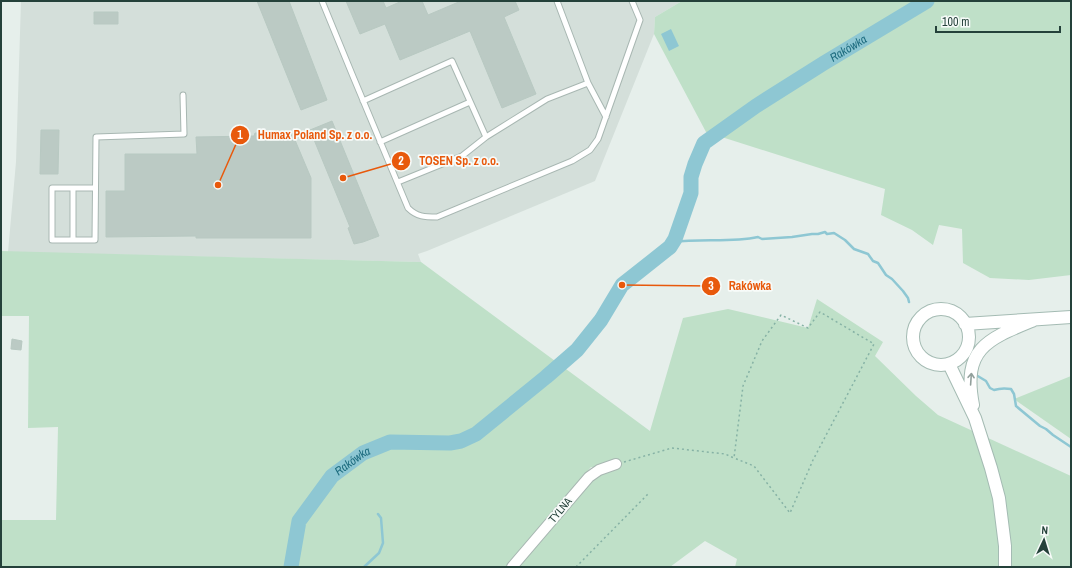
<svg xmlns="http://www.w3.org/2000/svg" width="1072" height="568" viewBox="0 0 1072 568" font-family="'Archivo Narrow',sans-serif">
	<rect width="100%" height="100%" fill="#e6efeb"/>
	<path fill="#d4dfda" d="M21,1H682L655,17L654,34L595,181L427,251L418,254L421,262L8,252L16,162Z"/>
	<path fill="#bfe0c8" d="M682,1H1071V275L1029,280L990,278L963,263L962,229L939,225L933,245L912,230L881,215L885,189L706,132L654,34L655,17Z
		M1,251L421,262L650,431L683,318L728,309L808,328L817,299L883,342L875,356L916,396L938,415L1071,476V567H735L737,559L705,541L670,567H516L590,480L606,472L616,470L591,467L520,551L505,567H1V520H56L58,427L28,428L29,316H1Z
		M1071,376V439L1014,399Z"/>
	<path fill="#8ec7d3" d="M671,29L679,46L669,51L661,34Z"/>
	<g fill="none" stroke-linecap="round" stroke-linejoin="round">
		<path stroke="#8ec7d3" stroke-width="2.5" d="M673,242C702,238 730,243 758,237L762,239L792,237L812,234H818L825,232L827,234L834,233L845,240L854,249L868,254L873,261L878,263L886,275L892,279L903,291L908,298L909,302
			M976,375L986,381L990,388L994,390C1000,388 1005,388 1011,389L1014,394L1016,406L1040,426L1046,429L1053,435L1071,447
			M364,567L379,553L383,543L381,518L378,514"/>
		<path stroke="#8ec7d3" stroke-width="15" id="s1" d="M291,567L299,521L332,476L363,453L390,442L450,443L461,441L476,434L546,377L577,350L601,320L622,285L670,247L675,239L691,193V177L695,164L704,143L756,106L824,63L927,1"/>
	</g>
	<path fill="#bbcac4" stroke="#b8c9c2" d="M257,1H289L327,100L301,110Z
		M346,1H383L386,8L402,1H422L428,15L461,1H515L519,10L504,17L536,94L502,108L470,31L400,60L385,24L360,34Z
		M94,12H118V24H94Z
		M332,121L379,236L363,242L354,244L348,228L350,227L310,130Z
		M41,130H59L58,174H40Z
		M255,133H292L311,178V238H196V236L106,237V191H125V154H197L196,137L254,136Z
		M12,339L22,341L21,350L11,349Z"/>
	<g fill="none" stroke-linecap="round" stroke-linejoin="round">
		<defs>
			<path id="service" d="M322,1L352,74L408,208C417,217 425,217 437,217L572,161L590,150L598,139L640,20L632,1
				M557,1L588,83
				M363,101L452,61L486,137L462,156L398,182
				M486,137L547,99L588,83L606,117
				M380,142L470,102
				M95,188H52V240H95L96,137L184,134L183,95
				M73,240V188"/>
			<path id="minor" d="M512,567L589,477L599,470L616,464"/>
			<path id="secondary" d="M913 337a28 28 0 1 1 56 0a28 28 0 1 1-56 0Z
				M965,324L1071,317
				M949,364L975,418L991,468L999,498L1005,546V567
				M973,405C962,348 988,339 1034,320"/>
		</defs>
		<use href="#service" stroke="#a8b7b2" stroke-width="7"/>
		<use href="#minor" stroke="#a8b7b2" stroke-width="12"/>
		<use href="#secondary" stroke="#a4bbb3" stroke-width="14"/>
		<path stroke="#86b2a5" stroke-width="1.5" stroke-dasharray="2 3" stroke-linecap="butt" d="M624,462L672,448L725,454L734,458L743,386L762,341L781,315L808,328L820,312L874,344L813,460L790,513L754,466L734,458
			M576,567L648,494"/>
		<use href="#service" stroke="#fff" stroke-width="5"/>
		<use href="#minor" stroke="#fff" stroke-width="10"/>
		<use href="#secondary" stroke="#fff" stroke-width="12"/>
	</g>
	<defs><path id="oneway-shaft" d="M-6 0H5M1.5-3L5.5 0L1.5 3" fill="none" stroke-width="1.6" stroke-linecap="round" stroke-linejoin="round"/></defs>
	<use stroke="#92a09c" href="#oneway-shaft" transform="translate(971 379) rotate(-86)"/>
	<g text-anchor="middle" stroke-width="3.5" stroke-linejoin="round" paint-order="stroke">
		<g font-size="11" fill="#24413a" stroke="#f7fbf9">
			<text transform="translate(560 510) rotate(-50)" y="4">TYLNA</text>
		</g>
		<g font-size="12" font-style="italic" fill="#1d6c7f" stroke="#f7fbf9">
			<text dy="4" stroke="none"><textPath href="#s1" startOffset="813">Rakówka</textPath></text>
			<text dy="4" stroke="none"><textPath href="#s1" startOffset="128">Rakówka</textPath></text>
		</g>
	</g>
	<path fill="none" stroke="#e8590c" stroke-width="1.5" d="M218 185L240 135M343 178L401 161M622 285L711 286"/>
	<g fill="#e8590c" stroke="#f7fbf9" stroke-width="1.5">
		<circle cx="218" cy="185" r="4"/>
		<circle cx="343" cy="178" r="4"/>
		<circle cx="622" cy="285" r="4"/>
		<circle cx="240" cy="135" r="10"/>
		<circle cx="401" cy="161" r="10"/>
		<circle cx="711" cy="286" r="10"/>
	</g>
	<g font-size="12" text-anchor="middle" font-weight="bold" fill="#fff">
		<text x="240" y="139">1</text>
		<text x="401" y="165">2</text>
		<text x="711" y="290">3</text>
	</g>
	<g font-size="12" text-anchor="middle" font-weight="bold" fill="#e8590c" stroke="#f7fbf9" stroke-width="3.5" stroke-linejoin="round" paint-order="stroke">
		<text x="315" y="139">Humax Poland Sp. z o.o.</text>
		<text x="459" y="165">TOSEN Sp. z o.o.</text>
		<text x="750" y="290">Rakówka</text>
	</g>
	<rect width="1072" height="568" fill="none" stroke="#24413a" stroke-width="4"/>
	<g transform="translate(1044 540) rotate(4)" stroke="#f7fbf9" stroke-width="3" paint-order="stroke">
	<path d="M0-3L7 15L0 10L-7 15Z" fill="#24413a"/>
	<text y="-6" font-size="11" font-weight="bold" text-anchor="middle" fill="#24413a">N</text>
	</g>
	<path d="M936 26v6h124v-6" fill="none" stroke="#24413a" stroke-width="2"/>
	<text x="942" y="26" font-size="12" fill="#24413a" stroke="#f7fbf9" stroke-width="3" paint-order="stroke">100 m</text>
</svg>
